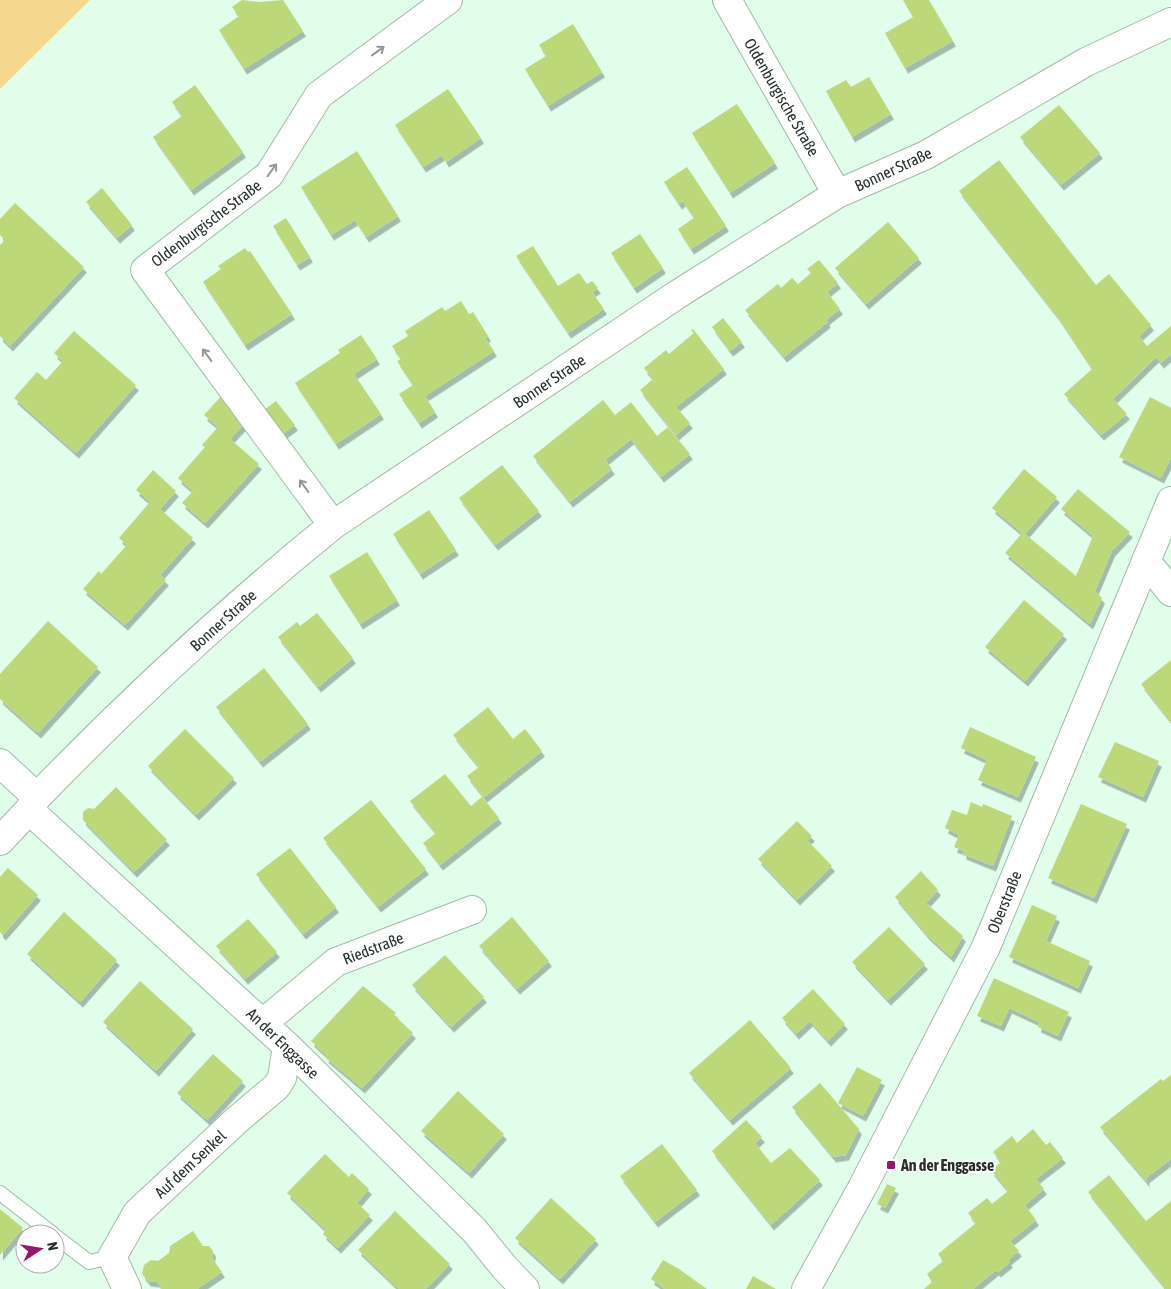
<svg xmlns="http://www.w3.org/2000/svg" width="1171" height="1289" viewBox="0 0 1171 1289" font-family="'Asap Condensed',sans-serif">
	<defs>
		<filter id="shadow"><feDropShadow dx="3" dy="5.5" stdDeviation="0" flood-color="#0004"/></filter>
	</defs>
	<rect width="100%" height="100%" fill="#e0feea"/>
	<path fill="#f6d78e" d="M0,0H90L0,89Z"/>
	<path fill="#bdd878" filter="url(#shadow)" d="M242,0L259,2L283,0L303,31L244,69L219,30L239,16L232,7Z
		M903,0H929L953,41L905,68L885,33L913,17Z
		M573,24L602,72L548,106L525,69L546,56L539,45Z
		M869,77L891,114L852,137L826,91L846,80L851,87Z
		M195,85L243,152L191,190L153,137L182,116L172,102Z
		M448,89L481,138L446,162L442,155L423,167L395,125Z
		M737,104L775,163L730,193L692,133Z
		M1059,105L1100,153L1061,185L1020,137Z
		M357,151L398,216L366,237L355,220L331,235L301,187Z
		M999,160L1096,285L1109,274L1151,325L1139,336L1147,346L1171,326V354L1161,363L1156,357L1113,399L1127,414L1101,435L1064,394L1092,369L1057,316L959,191Z
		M687,167L726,226L691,249L678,229L694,218L683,201L679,204L664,182Z
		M102,188L132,225L117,238L86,202Z
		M15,203L84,267L10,346L0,336V245L5,240L0,235V219Z
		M286,218L310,257L297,265L273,226Z
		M888,222L919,258L866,304L835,268Z
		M640,234L663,268L634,288L611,253Z
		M533,246L558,286L579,273L587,284L592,281L598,288L592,292L604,309L568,333L516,256Z
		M245,248L248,252L250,251L292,314L245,345L203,282L221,269L218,266Z
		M819,260L838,283L827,292L840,309L826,320L828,322L784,357L745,310L778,284L781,288L792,278L798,284L811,273L807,269Z
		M461,301L469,314L473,312L488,336L485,338L494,351L425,396L435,412L419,423L399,394L413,385L397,361L401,359L392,346L408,336L405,331L442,307L445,311Z
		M723,318L742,342L730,351L712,327Z
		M693,329L724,369L676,407L690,423L676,435L640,390L653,379L644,368L666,350L669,354L694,333L691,330Z
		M74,331L136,385L76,453L14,398L37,372L46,380L63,361L54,353Z
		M361,335L377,359L354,374L381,414L336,444L295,383L340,353L338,350Z
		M223,394L245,423L230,439L259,464L205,523L182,503L193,491L178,478L205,447L202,445L218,427L204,415Z
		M1150,397L1171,408V458L1161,478L1119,457Z
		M603,400L615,415L631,402L657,436L668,427L690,454L661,477L631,439L605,460L612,469L570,502L533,456Z
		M276,401L295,425L283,434L264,410Z
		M502,465L539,511L495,545L459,498Z
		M1024,469L1057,497L1025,534L1076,576L1093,536L1061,509L1078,489L1130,532L1112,551L1095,591L1102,598L1090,624L1005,553L1022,533L992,508Z
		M153,470L176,491L160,509L193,538L160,575L166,580L125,625L83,589L99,571L101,574L127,545L119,538L150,502L136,490Z
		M429,510L456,550L420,574L393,534Z
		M367,552L397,600L360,624L329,576Z
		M1024,600L1064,634L1025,681L985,647Z
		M317,613L353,658L318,687L278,637L297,622L300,626Z
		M48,621L98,667L38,733L0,699V674Z
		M1171,660V722L1141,684Z
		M264,668L308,724L260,762L216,707Z
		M488,707L513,739L525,729L542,751L483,798L499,818L440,865L423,843L436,833L410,801L445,774L471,806L483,796L467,776L479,767L453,735Z
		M970,727L1036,757L1018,797L978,780L987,760L961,748Z
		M185,729L234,778L196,815L148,766Z
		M1115,742L1159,761L1143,797L1098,777Z
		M116,787L167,840L134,872L83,820V812L88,808L94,809Z
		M371,800L426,869L378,907L323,838Z
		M971,802L982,807L983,804L1012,816L993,866L963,854L964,851L954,847L959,835L945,828L952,810L967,815Z
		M1081,804L1127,824L1094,898L1048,878Z
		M797,821L812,836L807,840L832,866L797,900L758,859Z
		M290,848L336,907L303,934L256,874Z
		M8,868L38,895L3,935L0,932V877Z
		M921,871L938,890L926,903L963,936L951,957L927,935L895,897Z
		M1032,905L1057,916L1046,941L1090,961L1078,988L1009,957Z
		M64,912L117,960L80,1002L27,954Z
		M512,917L549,961L517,989L479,946Z
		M248,919L277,952L245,979L216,946Z
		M889,927L925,964L888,1000L852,962Z
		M445,955L484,997L451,1027L412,985Z
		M994,978L1069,1012L1058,1036L1038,1027L1039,1022L1009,1008L1001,1026L977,1016Z
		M140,981L193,1029L156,1071L103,1022Z
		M363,986L396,1013L394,1015L413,1033L362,1088L325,1057L327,1056L311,1041Z
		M813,989L845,1024L828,1041L810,1021L796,1034L782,1018Z
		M750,1020L791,1068L730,1120L689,1073Z
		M213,1054L243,1081L207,1120L177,1093Z
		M857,1067L882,1080L863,1116L838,1103Z
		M1171,1075V1159L1146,1178L1147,1182L1100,1127L1161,1079L1163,1081Z
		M820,1083L859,1129L846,1155L833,1157L792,1107Z
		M458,1091L504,1134L469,1173L421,1131Z
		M746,1120L762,1137L755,1143L771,1163L790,1148L820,1180L771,1225L712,1151Z
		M1033,1129L1046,1145L1050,1142L1063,1158L1036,1179L1044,1189L1025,1205L1036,1220L1010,1241L1019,1251L1008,1260L1010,1262L998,1272L996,1270L973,1289H924L932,1282L927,1274L943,1261L938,1254L976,1223L968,1213L987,1198L992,1204L1008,1191L991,1170L1001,1162L993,1152L1012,1136L1017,1143Z
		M662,1144L697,1190L655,1222L620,1176Z
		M325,1154L349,1177L352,1173L369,1189L357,1203L370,1215L338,1248L323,1234L326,1230L287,1193Z
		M1109,1175L1146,1221L1171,1201V1289H1166L1088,1192Z
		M887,1184L896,1188L885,1208L877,1204Z
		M551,1198L596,1239L560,1279L515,1238Z
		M0,1209L23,1228L0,1255Z
		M395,1211L450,1264L426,1289H399L358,1250Z
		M193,1231L203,1246H209L213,1251L212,1258L222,1272L197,1289H162L157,1282L148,1281L142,1274L144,1265L151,1260L158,1261L169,1253L170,1246Z
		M663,1260L679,1269L707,1289H665L651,1279Z
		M753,1276L776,1289H746Z"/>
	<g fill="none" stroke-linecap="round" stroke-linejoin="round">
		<defs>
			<path id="lane" d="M0,1193L53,1234
				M55,1236L89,1262L112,1257"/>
			<path id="street" d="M727,0L837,194
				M333,525L145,270L269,175L319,95L448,0
				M1146,561L1171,592
				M0,763L37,797
				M29,810L287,1046L474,1230L505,1268L525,1289
				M0,841L29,810L37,797C130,701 229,609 333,525L678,294L837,194L926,155L1086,62L1171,22
				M263,1023L336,962L472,910
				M127,1289L112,1257L137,1213L238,1119L276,1087L282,1078L287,1046"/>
			<path id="secondary" d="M806,1289L862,1188L986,947L1171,501"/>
		</defs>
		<use href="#lane" stroke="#9ebba8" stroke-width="16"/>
		<use href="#street" stroke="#9ebba8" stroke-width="30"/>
		<use href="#secondary" stroke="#9ebba8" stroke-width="30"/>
		<use href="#lane" stroke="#fff" stroke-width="14"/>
		<use href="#street" stroke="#fff" stroke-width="28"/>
		<use href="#secondary" stroke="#fff" stroke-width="28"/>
	</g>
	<defs><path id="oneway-shaft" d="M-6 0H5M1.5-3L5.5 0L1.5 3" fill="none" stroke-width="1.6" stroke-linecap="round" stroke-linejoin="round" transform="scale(1.25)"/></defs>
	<g stroke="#929894">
		<use href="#oneway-shaft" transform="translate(378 51) rotate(-36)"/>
		<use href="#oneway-shaft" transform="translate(272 170) rotate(-54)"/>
		<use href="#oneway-shaft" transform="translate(207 355) rotate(-126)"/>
		<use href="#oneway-shaft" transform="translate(304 486) rotate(-126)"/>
	</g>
	<rect fill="#98156c" stroke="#fff" stroke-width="2" x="886" y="1160" width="10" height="10" rx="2.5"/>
	<g text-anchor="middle" stroke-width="4" stroke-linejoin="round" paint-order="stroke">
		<g font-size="16" fill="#26312a" stroke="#fff">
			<text transform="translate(782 97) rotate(60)" y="6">Oldenburgische Straße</text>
			<text transform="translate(893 169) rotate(-25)" y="6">Bonner Straße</text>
			<text transform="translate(206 223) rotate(-37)" y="6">Oldenburgische Straße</text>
			<text transform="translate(549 381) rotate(-34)" y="6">Bonner Straße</text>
			<text transform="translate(223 620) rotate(-42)" y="6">Bonner Straße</text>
			<text transform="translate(1004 902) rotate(-68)" y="6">Oberstraße</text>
			<text transform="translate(373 948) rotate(-21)" y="6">Riedstraße</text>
			<text transform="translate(283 1043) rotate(44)" y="6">An der Enggasse</text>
			<text transform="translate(190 1164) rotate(-43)" y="6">Auf dem Senkel</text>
		</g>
		<g font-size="16" font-weight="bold" fill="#26312a" stroke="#fff" text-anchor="start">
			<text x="901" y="1171">An der Enggasse</text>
		</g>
	</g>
	<g transform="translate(40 1249) rotate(78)"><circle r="24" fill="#ffffff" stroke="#a8adaa"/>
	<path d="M0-4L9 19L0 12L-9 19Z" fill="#98156c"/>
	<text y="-8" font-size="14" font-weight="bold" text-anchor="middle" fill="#26312a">N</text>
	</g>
</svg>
